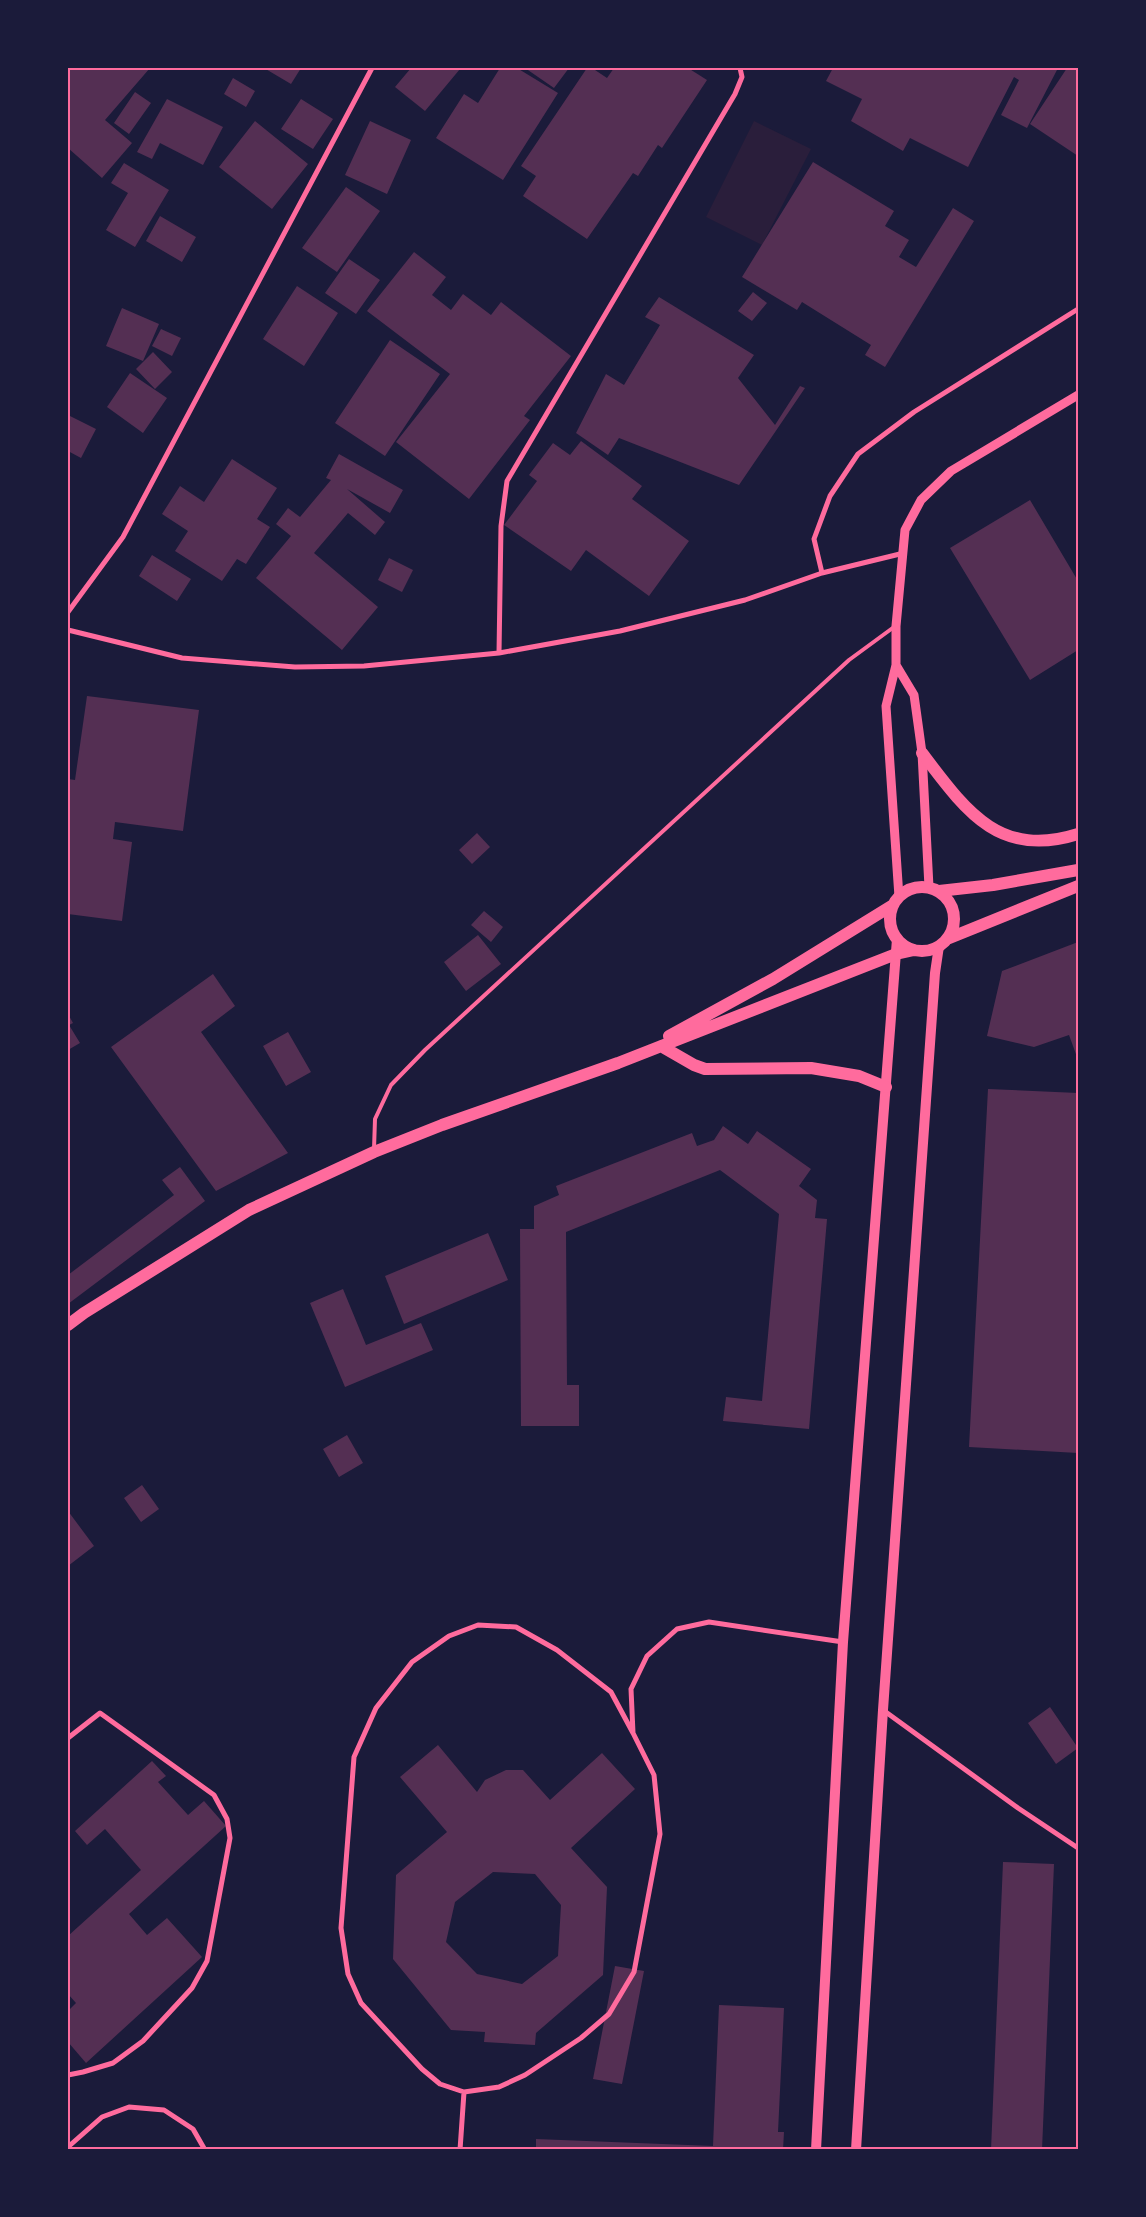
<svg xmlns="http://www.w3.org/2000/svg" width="1146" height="2217" viewBox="0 0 1146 2217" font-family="'PT Sans',sans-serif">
	<rect width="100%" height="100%" fill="#1b1b3a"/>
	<path fill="#2a1e3b" d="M754,121L811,149L762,245L706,217Z"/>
	<path fill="#542f53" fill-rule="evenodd" d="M68,68H150L105,120L132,143L102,178L68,148Z
		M264,68H301L291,84Z
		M411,68H458L460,69L425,111L395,87Z
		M500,68H517L558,93L503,180L436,138L464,94L478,103Z
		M525,68H569L554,88Z
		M587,68H592L607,78L614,68H688L707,80L662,148L658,145L638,176L633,173L587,239L523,196L536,176L521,166Z
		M833,68H1058L1027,128L1001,115L1019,80L1014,77L968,167L910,138L903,151L851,121L862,99L826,81Z
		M1067,68H1078V156L1030,124Z
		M233,78L255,91L246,107L224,94Z
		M135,92L151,103L129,134L114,123Z
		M167,99L223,127L203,165L160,143L152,159L137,152Z
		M301,99L333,119L313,149L281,129Z
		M255,121L308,164L272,209L219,167Z
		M370,121L411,140L387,194L345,175Z
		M813,162L894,211L885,226L909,240L899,257L916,267L953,208L974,221L885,367L865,355L871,345L802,302L797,310L742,277Z
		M124,163L169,190L135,247L106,230L128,193L111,183Z
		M346,187L380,211L337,272L302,248Z
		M160,216L196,237L182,262L146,241Z
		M414,252L446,277L432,295L451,310L463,294L491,315L501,302L571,356L524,416L530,420L469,499L396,442L450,374L367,311Z
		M349,259L380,280L356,314L325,293Z
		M297,286L338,313L304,366L263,339Z
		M753,292L767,303L752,321L738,311Z
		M659,297L754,355L738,378L775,425L800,386L805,388L739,485L619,438L608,455L576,433L606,374L624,385L660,325L645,317Z
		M122,308L159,324L143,361L106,346Z
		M161,329L181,338L172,356L152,346Z
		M390,340L440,374L385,456L335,423Z
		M153,352L172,372L155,389L136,369Z
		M130,373L167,398L143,433L107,407Z
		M68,415L96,429L81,458L68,451Z
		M581,441L642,486L632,499L689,541L649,596L586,550L571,571L504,525L537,481L529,475L553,443L570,455Z
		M339,454L403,490L390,513L347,489L385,522L375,535L348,513L314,553L378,607L342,650L256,578L291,536L276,524L288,508L300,517L331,480L326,478Z
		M232,459L277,488L257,519L270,527L246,564L237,559L222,581L175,551L188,531L162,514L180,486L204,502Z
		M1030,500L1078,581V650L1030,680L950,548Z
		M152,555L191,579L177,601L139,576Z
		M389,558L413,570L402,592L378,580Z
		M87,696L199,710L183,831L115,822L113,839L132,842L122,921L68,914V779L75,780Z
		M477,833L490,847L472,864L459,850Z
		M484,911L503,927L491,942L471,925Z
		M478,935L501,964L466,991L444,962Z
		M1078,942V1056L1077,1057L1069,1035L1034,1047L987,1036L1002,971Z
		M213,974L235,1006L201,1032L288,1153L216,1191L111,1047Z
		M68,1014L73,1023L69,1025L80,1043L68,1050Z
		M288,1032L311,1072L286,1086L263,1046Z
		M988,1089L1078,1093V1453L969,1447Z
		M723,1126L748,1144L757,1131L811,1169L799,1186L817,1200L815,1218L827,1219L809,1429L723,1421L726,1397L762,1401L779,1214L720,1170L566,1232L567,1385H579V1426H521L520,1229H534V1206L559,1195L556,1186L692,1133L697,1146L714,1140Z
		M180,1167L205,1201L68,1304V1275L174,1195L162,1180Z
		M488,1233L508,1280L404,1324L385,1276Z
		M343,1289L366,1345L421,1323L433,1350L345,1387L310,1303Z
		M347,1435L363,1463L339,1477L323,1449Z
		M142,1485L159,1509L141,1522L124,1498Z
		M68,1511L94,1546L68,1566Z
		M1050,1707L1078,1748L1056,1764L1028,1723Z
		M438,1745L477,1792L485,1780L506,1770H523L550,1800L602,1753L635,1789L571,1848L607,1887L603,1975L536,2033L535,2045L484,2042L485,2032L451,2030L393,1959L396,1875L447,1832L400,1777ZM493,1872L535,1874L561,1905L558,1956L522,1984L477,1974L446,1942L455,1902Z
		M152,1761L166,1776L158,1782L188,1815L204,1801L226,1826L129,1914L147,1935L167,1918L202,1957L86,2063L68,2042V2011L76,2003L68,1994V1936L141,1870L105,1829L87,1845L75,1831Z
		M1003,1862L1054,1864L1042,2150H991Z
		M615,1966L644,1971L622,2084L593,2079Z
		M719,2005L784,2008L778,2132H784L783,2150H536V2139L713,2146Z"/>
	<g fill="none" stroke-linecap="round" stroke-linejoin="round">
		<path stroke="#ff6b9d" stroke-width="4" d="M374,1149L375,1119L391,1085L425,1050L849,660L894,627"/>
		<path stroke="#ff6b9d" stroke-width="5" d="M822,573L814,539L830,496L858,454L914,412L1078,309
			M68,612L123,537L372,68
			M68,630L182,658L295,667L364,666L499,653L620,631L745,600L822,573L904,553
			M499,653L501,526L507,481L735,94L742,77L740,68
			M883,1710L1018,1808L1078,1848
			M633,1733L611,1692L557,1650L516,1627L478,1625L449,1636L412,1662L376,1708L354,1757L341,1928L348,1974L361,2003L422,2069L440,2084L464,2092L499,2087L525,2075L581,2038L609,2014L634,1972L660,1834L654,1775L633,1733L631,1689L647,1656L677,1629L709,1622L843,1642
			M68,1738L100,1713L214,1795L227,1819L230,1838L207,1961L192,1988L143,2041L113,2063L83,2072L68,2075
			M68,2147L102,2117L129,2107L164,2110L193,2129L205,2150
			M460,2150L464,2092"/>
		<path stroke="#ff6b9d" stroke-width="9" d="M896,665L914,695L919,731L922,753L929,887
			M899,897L886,706L896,665V626L905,530L921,500L951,471L1078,395"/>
		<path stroke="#ff6b9d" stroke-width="10" d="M816,2150L843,1642L897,939
			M856,2150L883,1710L935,973L939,946"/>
		<path stroke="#ff6b9d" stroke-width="12" d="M922,753C966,811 999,859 1078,834
			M890 919a32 32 0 1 1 64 0a32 32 0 1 1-64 0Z
			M939,891L993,885L1078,870
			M947,939L1078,886
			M669,1036L773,979L893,905
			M661,1046L694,1065L705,1069L811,1068L859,1076L886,1087
			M68,1325L84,1313L249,1210L374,1152L442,1125L618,1063L896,954L914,950"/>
	</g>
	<rect width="1146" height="2217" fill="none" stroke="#1b1b3a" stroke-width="138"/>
	<rect x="69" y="69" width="1008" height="2079" fill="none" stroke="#ff6b9d" stroke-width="2"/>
</svg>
